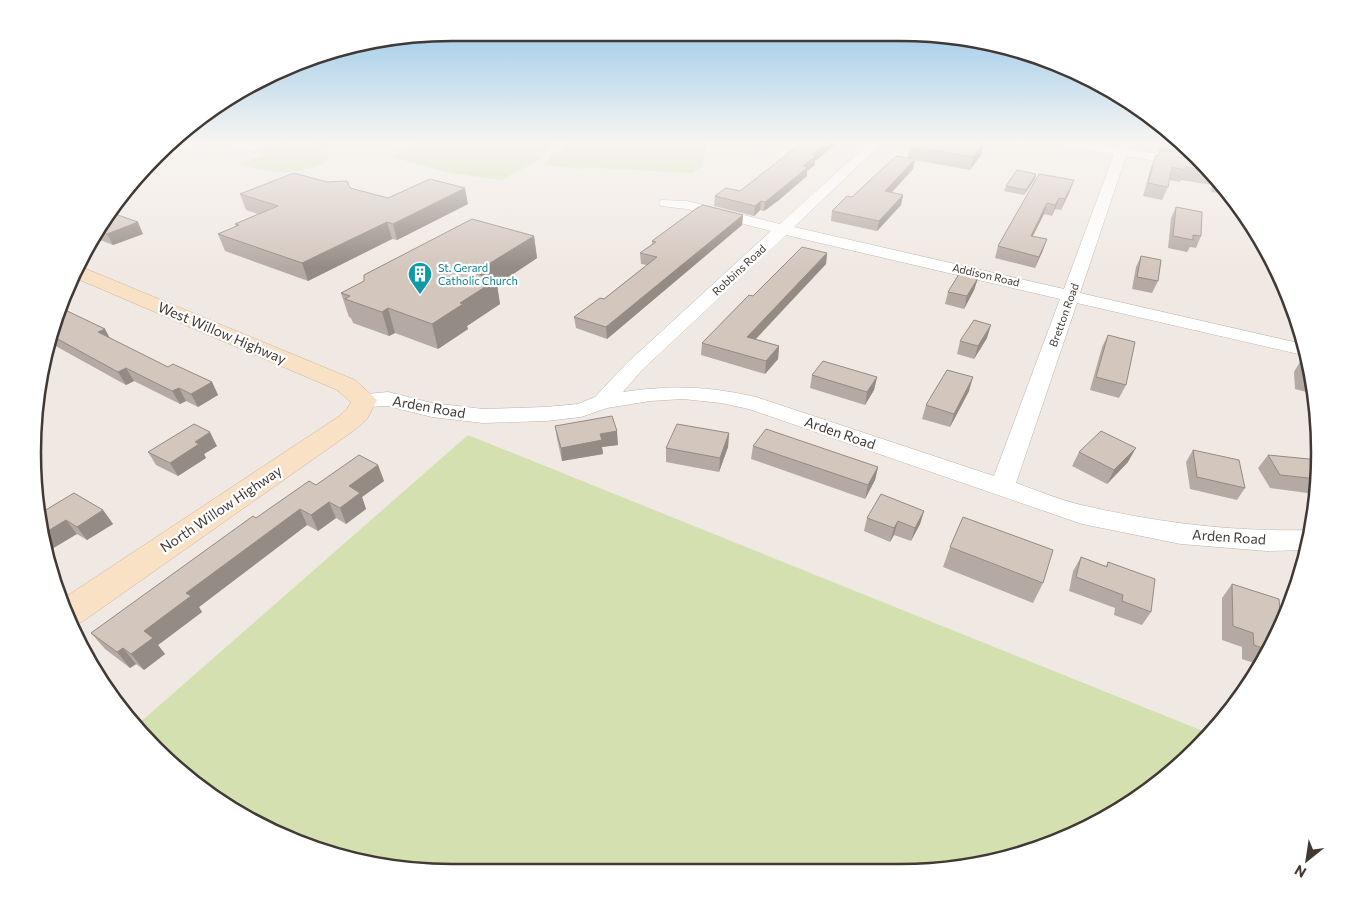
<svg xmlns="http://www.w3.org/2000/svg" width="1352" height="905" viewBox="0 0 1352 905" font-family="Commissioner,sans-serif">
	<rect width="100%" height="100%" fill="#f0e9e3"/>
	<path fill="#d5e0b0" d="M282,141L295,144L325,141L336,145L324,150L329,155L326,163C289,176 276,174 239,164L264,155L253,152Z
		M422,141H556L543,158L501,180L451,173L394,158L393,155L397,153L395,152Z
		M567,141H703L707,146L700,168L692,173L583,167L582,169L544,165L553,153H558Z
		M468,435L1203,731L1254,676L1249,686L1197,749L1133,802L1060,840L982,864L899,872H453L371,864L266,829L156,750L137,725Z"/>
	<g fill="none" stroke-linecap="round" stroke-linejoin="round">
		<defs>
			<path id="street" d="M183,141H202L200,144L175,153H166L176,144Z
				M225,141C236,141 250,139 258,147L252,151L227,144Z
				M871,141H884L794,227L1064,289L1114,154L1057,145L1051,141H1081L1117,147L1119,141H1131L1129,149L1191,159L1193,162L1186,166L1126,156L1080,293L1303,344L1307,356L1077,303L1016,483C1039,491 1062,501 1086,506C1159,523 1235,532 1310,530L1312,531L1307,550L1267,551L1181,544L1082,524L749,409L721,403L683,399L650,401L607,408L581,417L546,421L483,423L432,417L388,406L364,407L356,405L353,400L356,395L388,392L432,403L483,409L546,407L578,404L595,397L627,363L771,231L687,209L661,206L659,203L661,200L687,201L780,224ZM786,235L1060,299L994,476L756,397C707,386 672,385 623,392L641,371Z"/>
			<path id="secondary" d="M79,266L355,380L377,400L367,419L356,429L82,622L74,624L64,598L338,417L347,409L351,402L337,390L73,277Z"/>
		</defs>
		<use href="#street" stroke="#bdb2aa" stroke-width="1"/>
		<use href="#secondary" stroke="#ceb59a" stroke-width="1"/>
		<use href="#street" fill="#fff" fill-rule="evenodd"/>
		<use href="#secondary" fill="#f8e1c5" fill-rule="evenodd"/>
	</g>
	<path fill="#b5aaa3" d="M914,141H987L983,147L981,155L970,170L915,160L913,169L891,192L903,195L901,205L877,231L831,221L832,211L907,158L910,146Z
		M1162,141H1177L1196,155L1228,194H1227L1211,192L1212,185L1181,180L1180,182L1169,180L1168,187L1162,200L1143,196L1151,167L1156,155H1158Z
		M815,161V165L807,171V176L779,200L764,211L760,210L754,216L714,206L715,196L740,191Z
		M1036,174L1035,179L1024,195L1004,191L1006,186Z
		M1039,174L1070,191L1061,210L1055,209L1052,216L1044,214L1033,236L1043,250L1035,268L995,258L998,246Z
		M350,188L388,198L468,204L397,240L392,239L308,281L225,251L218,234L236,227L235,224L258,214L246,210L240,194Z
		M1176,207L1201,236L1196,248L1190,247L1187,252L1168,248L1171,218Z
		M743,215L742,225L607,339L576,328L574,317L604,299L647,265L641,264L640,253L652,244V241Z
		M108,216L143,234L113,245L95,238Z
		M534,236L537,258L497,285L500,304L467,326L468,329L438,349L395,333L389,336L353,323L351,318L349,317L341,293Z
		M827,253L826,264L756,339L779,346L778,359L765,374L701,355L702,343L753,296Z
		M1141,256L1158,281L1152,293L1132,289L1136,267Z
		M978,278L974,290L964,309L945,304L948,292Z
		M61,308L110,338L168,367L212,382L218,395L198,407L186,401L180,404L134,381L126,385L52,344Z
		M1108,335L1126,385L1119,398L1090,390L1102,347Z
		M987,338L974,359L957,354L960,341Z
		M1301,360L1311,370L1314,394L1295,389L1294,372Z
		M812,375L877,377L874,390L865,405L810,388Z
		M969,391L950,427L922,419L926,405Z
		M555,426L618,445L602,447L603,454L562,461L557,439Z
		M729,433L728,447L719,472L666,462V448Z
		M217,446L204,454L206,458L178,476L156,465L148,452Z
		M753,446L878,467L875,480L865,499L751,459Z
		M1193,450L1245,488L1237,500L1190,489L1186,462Z
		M1079,452L1128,462L1107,484L1072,466Z
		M1268,455L1319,460L1315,494L1270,488L1258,468Z
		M378,465L384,481L362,497L366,509L346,524L336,518L318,531L307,525L199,607L202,612L158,645L165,654L144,670L136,664L130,668L105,649L91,633L256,518Z
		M103,510L113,524L87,540L77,534L39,514Z
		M924,511L920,524L911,541L894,535L890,542L864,531L867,518Z
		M950,547L1043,583L1033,603L943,567Z
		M1081,557L1106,566L1108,562L1151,612L1142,625L1114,615L1115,608L1069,591L1073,571Z
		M1232,584L1281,625L1260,665L1242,659V647L1222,640V598Z"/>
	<path fill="#948b84" d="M830,141H840L815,161V165L807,171V176L779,200L764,211L765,202L803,166L812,155Z
		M981,141H987L983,147L981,155L970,170L973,157Z
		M915,159L913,169L884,201L885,191Z
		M1036,174L1035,179L1024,195L1026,190Z
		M1074,180L1070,191L1061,210L1065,199Z
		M465,188L468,204L397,240L393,224Z
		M903,195L901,205L877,231L879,221Z
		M1059,198L1055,209L1052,216L1055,205Z
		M761,201L760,210L754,216L755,206Z
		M1047,203L1044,214L1027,247L1031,236Z
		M743,215L742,225L607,339L606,327Z
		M138,222L143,234L113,245L107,234Z
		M387,222L392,239L308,281L302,263Z
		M534,236L537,258L497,285L500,304L467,326L468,329L438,349L432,324L460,303L474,273Z
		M1047,239L1043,250L1035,268L1039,257Z
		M827,253L826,264L746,349L747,337Z
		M978,278L974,290L964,309L967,296Z
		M388,308L395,333L389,336L382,312Z
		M991,325L987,338L974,359L978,346Z
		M105,329L112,342L98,332Z
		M779,346L778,359L765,374L766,361Z
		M126,368L134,381L126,385L118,372Z
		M877,377L874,390L865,405L867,392Z
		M973,377L969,391L950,427L954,414Z
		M212,382L218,395L198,407L191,394Z
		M179,388L186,401L180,404L172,391Z
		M617,431L618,445L602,447L603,454L562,461L561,448L600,434Z
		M210,432L217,446L204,454L206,458L178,476L170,463L195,442Z
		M729,433L728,447L719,472L720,458Z
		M1136,448L1128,462L1107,484L1114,470Z
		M378,465L384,481L362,497L366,509L346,524L340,508L349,486Z
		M878,467L875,480L865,499L868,485Z
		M329,502L336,518L318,531L311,515Z
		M300,509L307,525L199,607L202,612L158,645L165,654L144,670L131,654L144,631L186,593Z
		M103,510L113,524L87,540L77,527Z
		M924,511L920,524L911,541L915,528Z
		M66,520L77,534L47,552L41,535Z
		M898,521L894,535L890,542L894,528Z
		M123,648L136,664L130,668L117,652Z"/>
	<path fill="#d3c6bd" stroke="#948b84" d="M804,141H830L812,155L816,156L803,166L808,167L780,190L765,202L761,201L755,206L715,196L726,188L740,191Z
		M914,141H981L984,142L973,157L910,146Z
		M1160,150L1196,155L1209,171L1186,167V170L1172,167L1168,187L1148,183L1156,155L1159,156Z
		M896,156L915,159L885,191L903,195L879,221L832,211L847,196L852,197Z
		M1017,170L1036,174L1026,190L1006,186Z
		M294,173L327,182L347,181L350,188L388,198L430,179L465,188L393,224L387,222L302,263L218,234L239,225L235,224L278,206L240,194Z
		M1039,174L1074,180L1065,199L1059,198L1055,205L1047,203L1031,236L1047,239L1039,257L998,246Z
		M703,205L743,215L606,327L574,317L600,298L604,299L657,257L640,253L656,242L652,241L697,208Z
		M1176,207L1202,212L1201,236L1193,235V240L1173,236Z
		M115,214L138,222L107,234L100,231L108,216Z
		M472,219L534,236L474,273L496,280L460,303L463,304L432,324L388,308L382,312L345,299L350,296L341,293L364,281V275Z
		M802,247L827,253L747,337L779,346L766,361L702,343L749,295L753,296Z
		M1141,256L1161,260L1158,281L1137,277Z
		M959,274L978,278L967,296L948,292Z
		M61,308L105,329L98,332L168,367L173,364L212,382L191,394L179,388L172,391L126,368L118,372L54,337Z
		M974,320L991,325L978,346L960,341Z
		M1108,335L1135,342L1126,385L1096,377Z
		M1301,360L1309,362L1311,370L1312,380L1303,377Z
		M823,361L877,377L867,392L812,375Z
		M947,370L973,377L954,414L926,405Z
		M612,416L617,431L600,434L602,440L561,448L555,426Z
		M194,424L210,432L195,442L199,444L170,463L148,452Z
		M677,424L729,433L720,458L666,448Z
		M766,429L878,467L868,485L753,446Z
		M1101,431L1136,448L1114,470L1079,452Z
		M1193,450L1239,460L1245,488L1197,477Z
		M359,455L378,465L349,486L360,493L340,508L329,502L311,515L300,509L186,593L191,596L144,631L153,638L131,654L123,648L117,652L91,633L253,516L256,518L309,481L316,485Z
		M1268,455L1319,460L1317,479L1280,475Z
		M74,493L103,510L77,527L66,520L41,535L39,514Z
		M881,494L924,511L915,528L898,521L894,528L867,518Z
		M963,517L1053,550L1043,583L950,547Z
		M1081,557L1107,567L1108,562L1155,579L1151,612L1122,601L1123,595L1076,577Z
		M1232,584L1279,599L1281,625L1268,650L1254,645L1253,633L1233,626Z"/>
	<linearGradient id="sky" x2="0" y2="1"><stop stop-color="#8dc3e8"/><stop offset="0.53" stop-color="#f8f5f2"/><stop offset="1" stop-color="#f8f5f2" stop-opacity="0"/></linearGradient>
	<rect width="1352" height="268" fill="url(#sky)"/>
	<defs>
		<symbol id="building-pin" viewBox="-11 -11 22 30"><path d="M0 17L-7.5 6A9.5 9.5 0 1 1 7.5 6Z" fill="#0f9aa8" stroke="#fff"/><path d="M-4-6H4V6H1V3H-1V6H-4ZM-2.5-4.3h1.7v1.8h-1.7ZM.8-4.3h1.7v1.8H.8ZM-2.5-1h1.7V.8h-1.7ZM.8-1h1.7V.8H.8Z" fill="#fff"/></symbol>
	</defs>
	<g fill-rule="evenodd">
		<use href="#building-pin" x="406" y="260" width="28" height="38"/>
	</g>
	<g text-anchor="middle" stroke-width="4.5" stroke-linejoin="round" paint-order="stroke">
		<g font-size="11" fill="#0d838f" stroke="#fff" text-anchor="start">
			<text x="438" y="272">St. Gerard<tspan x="438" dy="13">Catholic Church</tspan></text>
		</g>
		<g font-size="11" fill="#413934" stroke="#fff">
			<text transform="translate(739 270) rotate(-43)" y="4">Robbins Road</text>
			<text transform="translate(986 275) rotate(13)" y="4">Addison Road</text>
			<text transform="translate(1064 315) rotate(-70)" y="4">Bretton Road</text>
		</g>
		<g font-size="14" fill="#413934" stroke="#fff">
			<text transform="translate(222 333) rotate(23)" y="5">West Willow Highway</text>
			<text transform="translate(429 407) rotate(10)" y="5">Arden Road</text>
			<text transform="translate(840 433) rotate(19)" y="5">Arden Road</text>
			<text transform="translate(221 509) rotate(-34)" y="5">North Willow Highway</text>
			<text transform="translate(1229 537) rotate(4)" y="5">Arden Road</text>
		</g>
	</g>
	<path d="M0 0H1352V905H0ZM452 41H900A411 411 0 0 1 1311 452V453A411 411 0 0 1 900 864H452A411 411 0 0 1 41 453V452A411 411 0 0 1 452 41Z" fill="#fff" fill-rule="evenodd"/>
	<path fill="none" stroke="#413934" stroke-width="2.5" d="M452 41H900A411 411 0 0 1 1311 452V453A411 411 0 0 1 900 864H452A411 411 0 0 1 41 453V452A411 411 0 0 1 452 41Z"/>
	<g transform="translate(1307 860) rotate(210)" stroke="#ffffff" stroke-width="4" paint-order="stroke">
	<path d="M0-4L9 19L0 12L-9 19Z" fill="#413934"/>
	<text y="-8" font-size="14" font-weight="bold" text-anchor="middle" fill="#413934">N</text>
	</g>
</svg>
